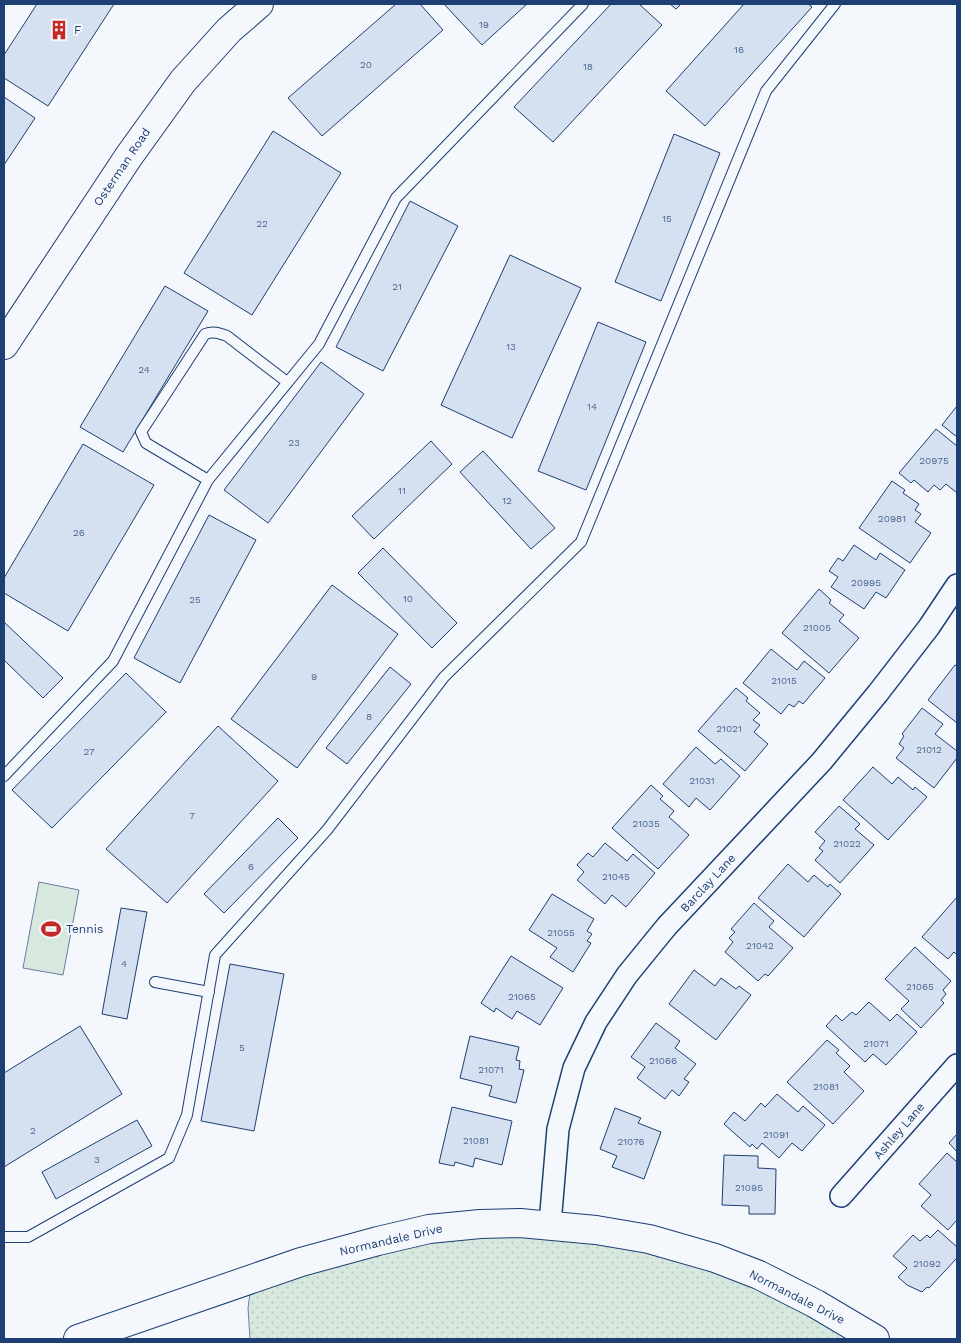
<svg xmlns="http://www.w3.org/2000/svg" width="961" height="1343" viewBox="0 0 961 1343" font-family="'Work Sans',sans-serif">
	<defs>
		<pattern id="green-dots" width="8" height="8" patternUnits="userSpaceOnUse" patternTransform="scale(1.25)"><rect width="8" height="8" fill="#d7e8df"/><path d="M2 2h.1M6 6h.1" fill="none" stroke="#b8c8c3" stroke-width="1.8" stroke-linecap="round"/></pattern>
	</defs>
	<rect width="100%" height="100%" fill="#f4f7fb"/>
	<path fill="url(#green-dots)" stroke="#687fa3" d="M507,1223L715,1258L867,1339H250L248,1308L252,1279Z"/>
	<path fill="#d7e8df" stroke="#687fa3" d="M39,882L79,890L63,975L23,968Z"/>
	<path fill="#d5e0f0" stroke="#1d3f73" d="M37,4H114L48,106L4,78V55Z
		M396,4H420L443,30L322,136L288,98Z
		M444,4H527L482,45Z
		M611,4H639L662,25L553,142L514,107Z
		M670,4H681L676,9Z
		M744,4H808L812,7L705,126L666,91Z
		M4,97L35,118L4,165Z
		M273,131L341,173L252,315L184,273Z
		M674,134L720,153L661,301L615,282Z
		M410,201L458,226L383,371L336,347Z
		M510,255L581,288L512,438L441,405Z
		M165,286L208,311L123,452L80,427Z
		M598,322L646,342L586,490L538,471Z
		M321,362L364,394L268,523L224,490Z
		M957,406V437L942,425Z
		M936,429L957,446V493L946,484L940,490L934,485L928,492L914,480L911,483L899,473Z
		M431,441L452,464L374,539L352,516Z
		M83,444L154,485L68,631L4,593V578Z
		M483,451L555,528L531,549L460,472Z
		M892,481L905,490L903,493L919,504L915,510L921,514L915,522L931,533L910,563L859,528Z
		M209,515L256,540L180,683L134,658Z
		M854,545L876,560L880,553L905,570L886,598L876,592L864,609L831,587L838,577L829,571L838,558L843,561Z
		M383,548L457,623L432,648L358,573Z
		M332,585L398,634L297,768L231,719Z
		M819,589L831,600L829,603L844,615L839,621L859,638L829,673L782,633Z
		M4,622L63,678L43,698L4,660Z
		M771,649L797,670L804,661L825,678L803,704L799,701L794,707L789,704L781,714L743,683Z
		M955,665L957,666V723L928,700Z
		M390,667L411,684L347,764L326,748Z
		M126,673L166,712L52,828L12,790Z
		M736,688L748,698L746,701L760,713L753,720L760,725L754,732L768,744L745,771L698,731Z
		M922,708L943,724L935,734L957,751V758L934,788L896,758L904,748L899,744L904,736L902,734Z
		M218,726L278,781L167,903L106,849Z
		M696,747L715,764L721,759L740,776L710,810L696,798L689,807L663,784Z
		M873,767L892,784L898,777L913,790L915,787L927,797L888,840L843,800Z
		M651,785L663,796L660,799L674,811L669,817L689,835L658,869L612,828Z
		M839,806L860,824L855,829L874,845L840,883L815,860L823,851L819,848L825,841L815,832Z
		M278,818L298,838L224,913L204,894Z
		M605,843L627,861L633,854L655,873L626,907L612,895L605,904L577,880L584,872L577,865L588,853L593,857Z
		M788,864L808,882L814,875L828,887L830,884L841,894L804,937L758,898Z
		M552,894L594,919L587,931L592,934L587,941L591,943L573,972L550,957L557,948L529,930Z
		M957,897V955L954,952L948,959L922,937Z
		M754,903L774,921L769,927L793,948L768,976L765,974L758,981L725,952L733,942L729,938L735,932L731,929Z
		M121,908L147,912L127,1019L102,1014Z
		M915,947L951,981L943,990L946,994L941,1000L944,1003L921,1028L901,1009L909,1001L885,979Z
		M511,956L563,988L540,1025L517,1011L512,1019L496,1008L494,1012L481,1003Z
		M230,964L284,974L254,1131L201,1121Z
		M694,970L715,986L721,978L736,989L739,986L751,995L716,1040L669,1004Z
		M869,1002L890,1021L897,1014L917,1032L886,1065L873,1054L865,1062L826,1026L836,1015L842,1021L852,1012L856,1015Z
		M656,1023L680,1041L675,1048L696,1064L684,1079L689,1082L679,1096L672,1090L665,1099L637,1078L645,1067L631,1057Z
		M80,1026L122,1094L4,1167V1073Z
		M470,1036L519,1047L516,1060L520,1061L519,1069L524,1070L516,1103L489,1096L492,1086L460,1078Z
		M827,1040L839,1050L836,1053L850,1066L844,1072L864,1091L833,1124L787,1082Z
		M777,1094L798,1112L803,1106L825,1125L802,1151L792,1143L779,1158L762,1143L757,1149L752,1144L750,1147L724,1124L734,1112L745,1121L761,1103L765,1107Z
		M452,1107L512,1121L502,1165L475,1158L473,1167L455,1162L454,1166L439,1163Z
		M615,1108L641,1118L638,1123L661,1132L644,1179L612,1167L617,1156L600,1149Z
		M137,1120L152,1146L56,1199L42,1172Z
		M957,1134V1152L949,1143Z
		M947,1153L957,1162V1223L956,1221L948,1230L921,1206L931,1195L919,1184Z
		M724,1155L758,1156V1168L776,1169L775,1214H749V1206L722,1205Z
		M938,1230L957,1247V1258L929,1288L927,1287L922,1292L907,1285L898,1277L907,1268L893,1256L913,1235L920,1241L927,1235L930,1238Z"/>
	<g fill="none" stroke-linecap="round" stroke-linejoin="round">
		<defs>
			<path id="lane" d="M208,480L146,443L141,432L205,334C213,331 219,333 227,336L287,382
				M4,776L113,661L208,480L319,344L396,198L583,4
				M155,982L209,992
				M4,1237H28L169,1158L187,1115L215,955L327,830L444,677L581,542L766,91L835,4"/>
			<path id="street" d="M841,1196L957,1065
				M550,1224L558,1129L574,1068L596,1022L627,975L667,926L822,761L878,693L929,627L957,585"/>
			<path id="secondary" d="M4,345L129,156L183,81L229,30L259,4
				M78,1339L301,1262L378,1241L429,1229L480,1224L520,1223L596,1230L649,1239L715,1258L759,1275L816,1304L875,1339"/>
		</defs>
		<use href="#lane" stroke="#1d3f73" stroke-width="12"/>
		<use href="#street" stroke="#1d3f73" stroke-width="24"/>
		<use href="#secondary" stroke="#1d3f73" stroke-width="30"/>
		<use href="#lane" stroke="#f4f7fb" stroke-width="10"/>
		<use href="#street" stroke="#f4f7fb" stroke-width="21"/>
		<use href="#secondary" stroke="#f4f7fb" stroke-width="28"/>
	</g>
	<defs>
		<symbol id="building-bare" viewBox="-9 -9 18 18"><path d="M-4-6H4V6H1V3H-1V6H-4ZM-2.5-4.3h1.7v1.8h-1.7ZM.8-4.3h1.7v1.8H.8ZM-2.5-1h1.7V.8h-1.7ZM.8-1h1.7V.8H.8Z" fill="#c62828" stroke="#f4f7fb" stroke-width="2.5" paint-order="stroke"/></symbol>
		<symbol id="stadium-bare" viewBox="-9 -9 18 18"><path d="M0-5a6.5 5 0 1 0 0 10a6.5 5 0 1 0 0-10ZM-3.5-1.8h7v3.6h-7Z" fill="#c62828" stroke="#f4f7fb" stroke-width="2.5" paint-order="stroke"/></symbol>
	</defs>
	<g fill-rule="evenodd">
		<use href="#building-bare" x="45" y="16" width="28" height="28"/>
		<use href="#stadium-bare" x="37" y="915" width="28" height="28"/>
	</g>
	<g text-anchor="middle" stroke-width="4" stroke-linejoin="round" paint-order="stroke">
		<g font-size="10" fill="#4b6792">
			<text x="484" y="28">19</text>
			<text x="739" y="53">16</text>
			<text x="366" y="68">20</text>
			<text x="588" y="70">18</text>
			<text x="667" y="222">15</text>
			<text x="262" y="227">22</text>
			<text x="397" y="290">21</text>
			<text x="511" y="350">13</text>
			<text x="144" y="373">24</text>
			<text x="592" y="410">14</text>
			<text x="294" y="446">23</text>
			<text x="934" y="464">20975</text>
			<text x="402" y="494">11</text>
			<text x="507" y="504">12</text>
			<text x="892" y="522">20981</text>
			<text x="79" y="536">26</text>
			<text x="866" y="586">20995</text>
			<text x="408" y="602">10</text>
			<text x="195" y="603">25</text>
			<text x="817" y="631">21005</text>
			<text x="314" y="680">9</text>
			<text x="784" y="684">21015</text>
			<text x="369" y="720">8</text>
			<text x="729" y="732">21021</text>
			<text x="929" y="753">21012</text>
			<text x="89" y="755">27</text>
			<text x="702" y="784">21031</text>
			<text x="192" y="819">7</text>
			<text x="646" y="827">21035</text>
			<text x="847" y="847">21022</text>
			<text x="251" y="870">6</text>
			<text x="616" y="880">21045</text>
			<text x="561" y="936">21055</text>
			<text x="760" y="949">21042</text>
			<text x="124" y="967">4</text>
			<text x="920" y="990">21065</text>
			<text x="522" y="1000">21065</text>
			<text x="876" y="1047">21071</text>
			<text x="242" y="1051">5</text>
			<text x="663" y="1064">21066</text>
			<text x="491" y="1073">21071</text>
			<text x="826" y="1090">21081</text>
			<text x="33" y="1134">2</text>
			<text x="776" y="1138">21091</text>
			<text x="476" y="1144">21081</text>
			<text x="631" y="1145">21076</text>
			<text x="97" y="1163">3</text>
			<text x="749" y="1191">21095</text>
			<text x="927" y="1267">21092</text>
		</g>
		<g font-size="12" fill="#1d3f73" stroke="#f4f7fb" text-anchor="start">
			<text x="74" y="34">F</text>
			<text x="66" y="933">Tennis</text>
		</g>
		<g font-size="12" fill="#1d3f73" stroke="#f4f7fb">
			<text transform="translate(122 167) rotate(-56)" y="4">Osterman Road</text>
			<text transform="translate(708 883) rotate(-47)" y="4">Barclay Lane</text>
			<text transform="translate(899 1131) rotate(-49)" y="4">Ashley Lane</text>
			<text transform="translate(391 1240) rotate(-13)" y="4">Normandale Drive</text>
			<text transform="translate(797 1297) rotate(27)" y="4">Normandale Drive</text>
		</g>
	</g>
	<rect width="961" height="1343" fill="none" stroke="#1d3f73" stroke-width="10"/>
</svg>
